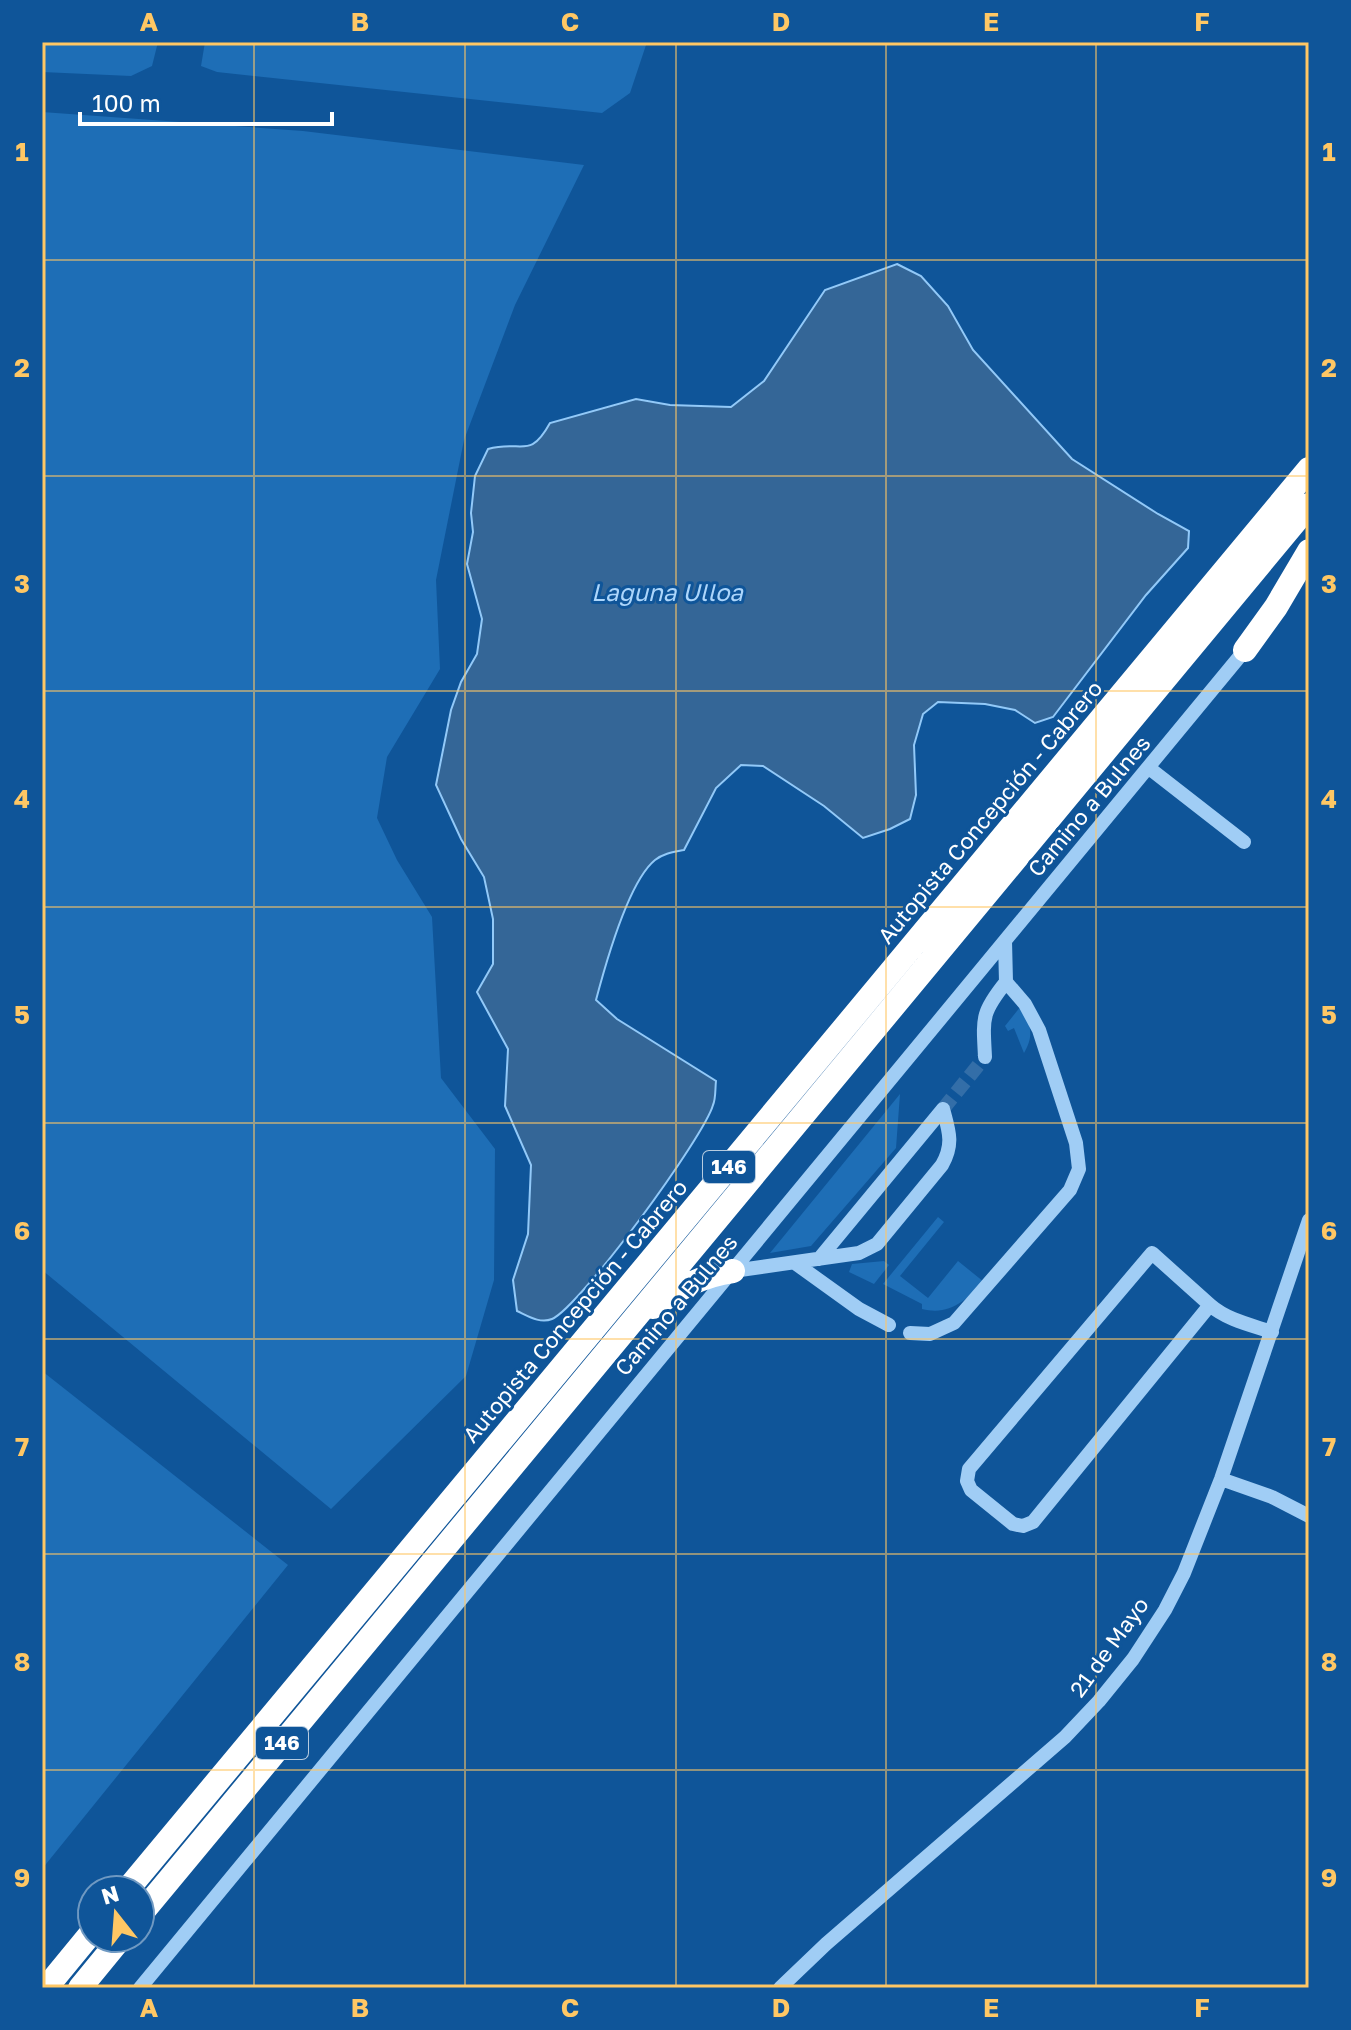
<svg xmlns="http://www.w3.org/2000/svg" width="1351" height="2030" viewBox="0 0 1351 2030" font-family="'Golos Text',sans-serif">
	<rect width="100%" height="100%" fill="#0f5599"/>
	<path fill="#1e6eb6" d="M42,42H158L152,66L131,76L42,72Z
		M205,42H647L630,93L602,113L217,72L201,66Z
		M42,112L303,131L584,165L515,305L464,440L436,580L440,669L387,757L377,818L397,860L432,917L441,1078L495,1149L494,1280L466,1376L331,1509L42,1270Z
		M1021,1006C1030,1023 1035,1035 1024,1053L1014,1028L1008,1031L1005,1026Z
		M900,1094L896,1148L811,1246L770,1253Z
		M938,1217L944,1222L900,1276L928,1298L958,1261L984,1282C966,1300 950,1316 922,1309V1304L883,1284Z
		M884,1261L889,1265L874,1284L849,1272L852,1264Z
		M42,1371L288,1565L42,1869Z"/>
	<path fill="#346697" stroke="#92c9f8" stroke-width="2" d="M897,264L921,276L948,306L973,350L1072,459L1158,514L1189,531L1188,548L1146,595L1053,717L1035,723L1015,710L985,704L938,702L923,714L914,745L916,795L910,819L890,829L863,838L824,806L763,766L741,765L716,788L684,850C674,852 664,853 655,860C628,882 605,966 596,1000L617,1019L716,1081C715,1089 716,1098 713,1105C704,1137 580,1307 552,1319C540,1324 528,1316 517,1311L513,1280L528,1234L531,1165L505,1106L508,1049L477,992L493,964V919L484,877L461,839L436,785L451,710L461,682L477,654L482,619L467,564L473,532L471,513L475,476L488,449C522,439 529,461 550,423L636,399L670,405L731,407L764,381L825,290Z"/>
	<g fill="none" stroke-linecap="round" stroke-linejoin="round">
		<path stroke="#336ea8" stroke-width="14" stroke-dasharray="14 7" stroke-linecap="butt" d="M943,1109L985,1057"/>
		<path stroke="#a0cdf5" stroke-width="14" d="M1149,768L1244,842
			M985,1057C983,1018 981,1013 1006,982
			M819,1259L943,1109
			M795,1263L859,1309L889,1325
			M733,1271L859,1253L877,1244L942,1165C954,1144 949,1131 943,1109
			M1210,1305L1033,1522L1023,1526L1013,1524L971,1490L967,1481L969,1469L1152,1253L1210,1305C1227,1320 1251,1325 1272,1332
			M910,1333L930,1334L954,1323L1070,1190L1079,1169L1076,1143L1039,1030L1025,1004L1006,982L1005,941
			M1221,1479L1272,1497L1309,1516
			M140,1988L1245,650
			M780,1988L826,1944L1065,1737L1099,1701L1133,1659L1165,1610L1184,1573L1221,1479L1309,1220"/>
		<path stroke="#fff" stroke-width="24" d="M1245,650L1276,607L1309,551
			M653,1307C678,1289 702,1275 733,1271
			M127,1890L1309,469
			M140,1915L1309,505
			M46,1988L92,1932
			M80,1988L121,1938"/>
	</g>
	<path fill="none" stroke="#ffc764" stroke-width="2" stroke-opacity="0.55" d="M254,42V1988M465,42V1988M676,42V1988M886,42V1988M1096,42V1988M42,260H1309M42,476H1309M42,691H1309M42,907H1309M42,1123H1309M42,1339H1309M42,1554H1309M42,1770H1309"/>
	<g text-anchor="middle" stroke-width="6" stroke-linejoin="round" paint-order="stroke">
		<g fill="#0f5599" stroke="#b7cce0" stroke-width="2">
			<rect x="703" y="1151" width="52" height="32" rx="6"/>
			<rect x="256" y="1727" width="52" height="32" rx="6"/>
		</g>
		<g font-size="20" font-weight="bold" fill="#fff">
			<text x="729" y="1174">146</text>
			<text x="282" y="1750">146</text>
		</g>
		<g font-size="22" fill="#fff" stroke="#0f5599">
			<text transform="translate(1089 806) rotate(-50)" y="8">Camino a Bulnes</text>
			<text transform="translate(990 812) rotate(-50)" y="8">Autopista Concepción - Cabrero</text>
			<text transform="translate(676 1305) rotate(-50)" y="8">Camino a Bulnes</text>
			<text transform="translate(575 1311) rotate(-50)" y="8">Autopista Concepción - Cabrero</text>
			<text transform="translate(1109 1647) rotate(-54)" y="8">21 de Mayo</text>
		</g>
		<g font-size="24" font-style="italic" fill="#add6fb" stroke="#0f5599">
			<text x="667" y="601">Laguna Ulloa</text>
		</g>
	</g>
	<rect width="1351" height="2030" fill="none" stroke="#0f5599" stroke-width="88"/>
	<g transform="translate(116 1914) rotate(343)"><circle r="38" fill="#0f5599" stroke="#6f99c2" stroke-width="2"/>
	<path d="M0-6L14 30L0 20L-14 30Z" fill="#ffc764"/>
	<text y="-12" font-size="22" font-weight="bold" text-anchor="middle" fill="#ffffff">N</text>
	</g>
	<path d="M80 112v12h252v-12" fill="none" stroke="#ffffff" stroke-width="4"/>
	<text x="92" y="112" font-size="24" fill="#ffffff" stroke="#0f5599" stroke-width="6" paint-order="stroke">100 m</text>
	<rect x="44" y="44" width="1263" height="1942" fill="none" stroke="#ffc764" stroke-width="3"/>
	<g font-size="26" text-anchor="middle" font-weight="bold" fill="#ffc764">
		<text x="149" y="31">A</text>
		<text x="360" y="31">B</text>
		<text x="570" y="31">C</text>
		<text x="781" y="31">D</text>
		<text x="991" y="31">E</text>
		<text x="1202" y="31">F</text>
		<text x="22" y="161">1</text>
		<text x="1329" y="161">1</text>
		<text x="22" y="377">2</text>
		<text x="1329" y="377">2</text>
		<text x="22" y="593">3</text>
		<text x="1329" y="593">3</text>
		<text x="22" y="808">4</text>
		<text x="1329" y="808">4</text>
		<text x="22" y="1024">5</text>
		<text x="1329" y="1024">5</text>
		<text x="22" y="1240">6</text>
		<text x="1329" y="1240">6</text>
		<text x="22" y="1456">7</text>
		<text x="1329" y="1456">7</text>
		<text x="22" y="1671">8</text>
		<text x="1329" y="1671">8</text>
		<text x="22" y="1887">9</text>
		<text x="1329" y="1887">9</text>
		<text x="149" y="2017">A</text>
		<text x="360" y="2017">B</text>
		<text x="570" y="2017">C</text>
		<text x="781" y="2017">D</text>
		<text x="991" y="2017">E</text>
		<text x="1202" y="2017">F</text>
	</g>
</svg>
